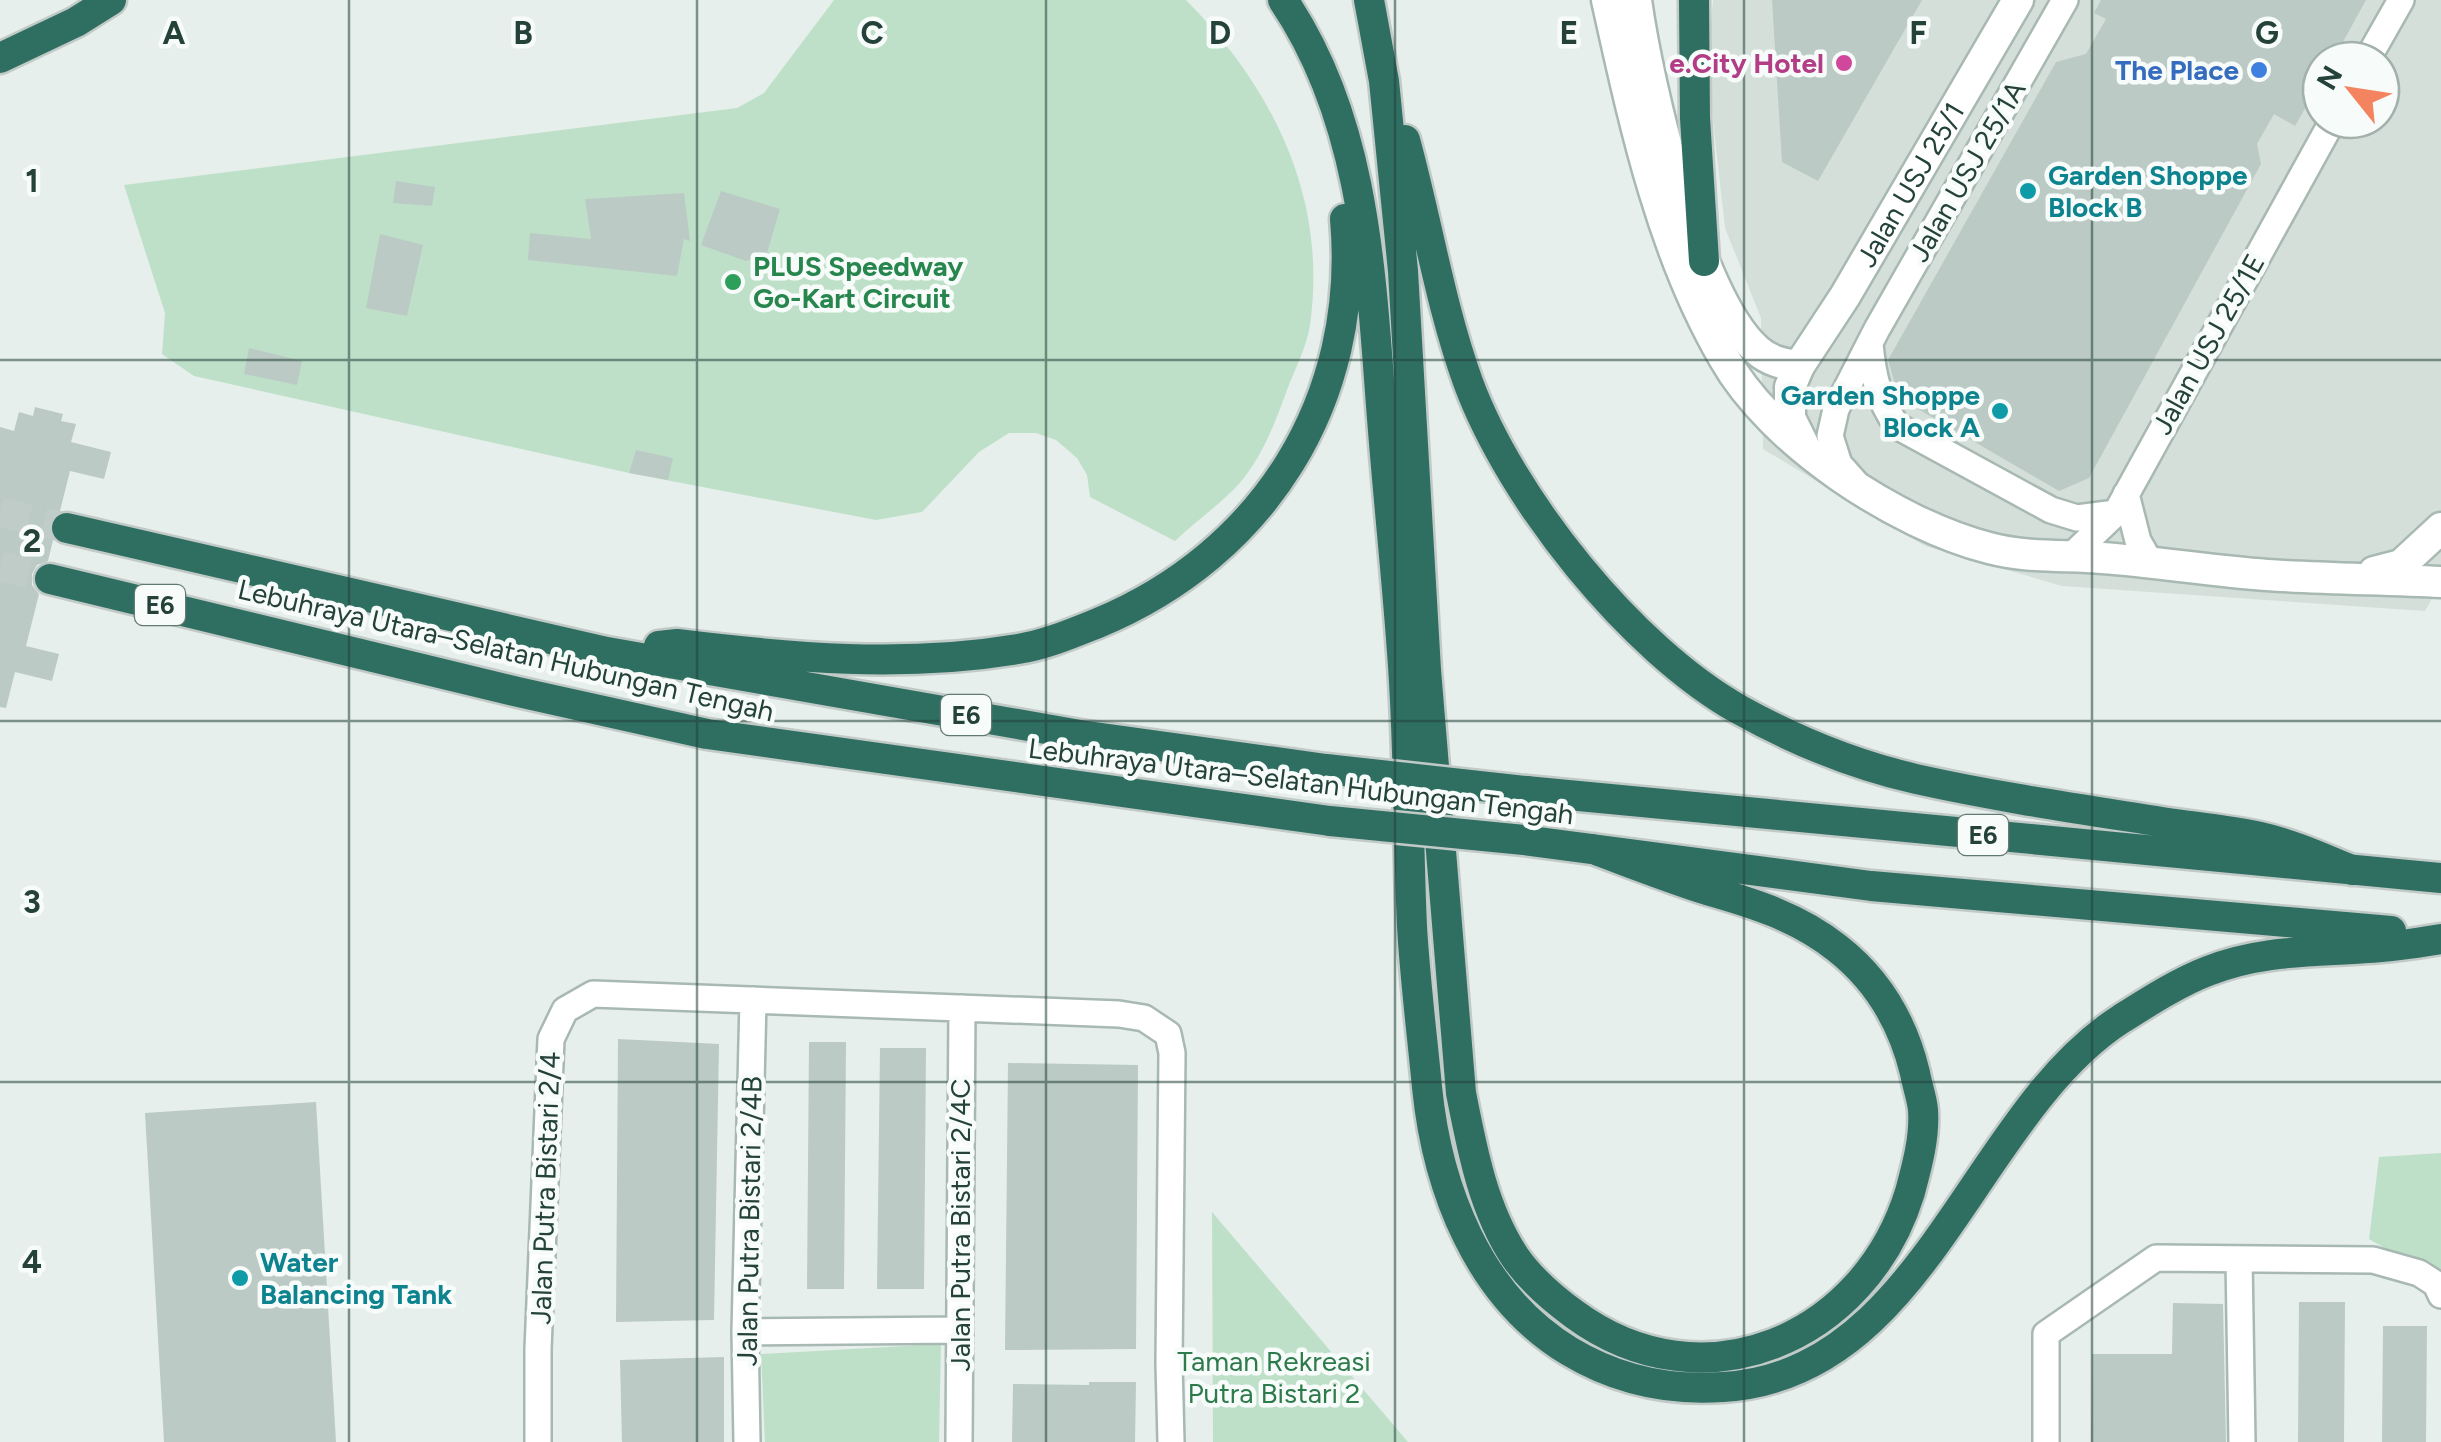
<svg xmlns="http://www.w3.org/2000/svg" width="2441" height="1442" viewBox="0 0 2441 1442" font-family="Figtree,sans-serif">
	<rect width="100%" height="100%" fill="#e6efeb"/>
	<path fill="#d4dfda" fill-rule="evenodd" d="M1713,0H2441V583L2425,611L2062,586L1925,546L1763,449L1761,318L1725,228L1707,68ZM2321,60H2381V120H2321Z"/>
	<path fill="#bfe0c8" d="M834,0H1186C1273,88 1328,198 1310,325C1307,346 1295,369 1287,390C1275,423 1262,458 1238,485C1219,505 1195,522 1175,541L1090,497L1087,475L1077,458L1056,440L1036,433H1009L979,452L922,512L876,520L629,473L194,376L162,354L165,313L124,185L737,108L764,93Z
		M2441,1153V1280L2369,1239L2379,1157Z
		M1212,1212L1408,1442H1213Z
		M941,1344L939,1442H765L761,1354Z"/>
	<path fill="#bbcac4" d="M1772,0H1922L1818,181L1782,162Z
		M2101,0H2366L2333,60H2321V80L2295,126L2274,114L2257,144L2261,164L2089,478L2059,491L1899,398L1888,360L2056,62L2086,54L2106,19L2094,13Z
		M396,181L435,187L432,206L393,203Z
		M721,191L780,209L767,253L746,261L701,245Z
		M684,193L690,241L684,239L677,276L528,260L530,233L591,239L585,199Z
		M380,234L423,245L407,316L366,308Z
		M249,348L302,361L297,385L244,374Z
		M35,407L63,414L61,421L76,424L71,442L111,452L104,479L70,471L60,511L49,523L53,540L48,561L37,565L32,574V585L39,594L26,646L59,654L52,681L15,672L6,708L0,707V427L14,431L19,412L33,416Z
		M636,450L673,458L668,480L629,473Z
		M618,1039L719,1044L714,1320L616,1322Z
		M809,1042H846L844,1289H807Z
		M880,1048H926L924,1289H877Z
		M1008,1063L1138,1065L1136,1349L1005,1350Z
		M316,1102L336,1442H164L145,1113Z
		M2299,1302H2345L2344,1442H2298Z
		M2173,1303L2223,1304L2226,1442H2091L2092,1354H2172Z
		M2383,1326H2427L2426,1442H2382Z
		M724,1357V1442H622L620,1360Z
		M1089,1382H1136L1135,1442H1012L1013,1384L1089,1385Z"/>
	<g fill="none" stroke-linecap="round" stroke-linejoin="round">
		<path stroke="#bfccc8" stroke-width="30" stroke-dasharray="30 15" stroke-linecap="butt" d="M0,512L67,528
			M0,566L50,579"/>
		<defs>
			<path id="minor" d="M2367,60L2401,0
				M1870,344C1873,376 1878,399 1897,426L2051,510L2077,518L2116,513
				M1855,482L1839,464L1830,436L1836,409L1877,329L2065,0
				M2126,494L2138,541L2151,564
				M2070,557L2116,513L2333,120
				M2239,1259L2242,1442
				M745,1332L960,1330
				M538,1442V1349L551,1039L565,1010L593,994L1119,1014L1144,1018L1168,1034L1172,1053L1169,1363L1171,1442
				M747,1442L745,1332L753,1000
				M959,1442L962,1008
				M2046,1442V1334L2156,1258L2373,1260L2419,1273L2436,1284L2441,1295"/>
			<g id="tertiary">
				<path d="M1607,0C1634,121 1661,250 1724,358C1772,443 1896,524 1989,548C2027,558 2063,555 2102,558C2157,562 2212,571 2267,575C2325,579 2383,579 2441,582"/>
				<path d="M1636,0C1647,81 1696,297 1757,350C1769,361 1783,364 1799,366"/>
				<path id="s1" d="M1804,446L1790,418V387L1799,366L1845,296L2018,0"/>
				<path d="M2374,572L2401,565L2441,528"/>
			</g>
			<path id="motorway" d="M1283,0C1371,130 1371,292 1384,443C1390,517 1398,591 1403,666C1409,752 1408,839 1412,926C1415,980 1422,1034 1427,1087C1437,1188 1478,1296 1569,1351C1617,1380 1667,1391 1723,1387C1925,1375 1972,1115 2121,1019C2148,1002 2179,982 2208,971C2260,950 2313,952 2367,948C2392,947 2417,943 2441,939
				M1369,0L1384,81L1403,271L1426,670L1461,1093C1472,1149 1483,1209 1515,1257C1531,1280 1552,1298 1574,1314C1703,1409 1865,1339 1910,1192C1917,1166 1925,1137 1923,1110C1922,1098 1917,1085 1915,1073C1903,1023 1878,980 1837,948C1798,917 1753,903 1707,890C1669,878 1631,863 1593,849
				M1694,0L1695,118L1704,261
				M0,58L76,22L111,0
				M1405,140C1427,220 1440,304 1468,382C1511,499 1631,649 1740,710C1794,740 1855,765 1916,779C1997,797 2080,809 2162,822C2194,827 2228,830 2260,837C2292,844 2322,858 2352,870
				M67,528L607,652L1080,735L1326,769
				M50,579L518,692L707,734L1330,821
				M659,646L677,644C791,658 904,668 1018,649C1045,645 1073,633 1098,623C1264,554 1361,400 1345,219
				M1526,791L2441,878
				M1524,840L1871,886L2391,931"/>
		</defs>
		<use href="#minor" stroke="#a8b8b2" stroke-width="30"/>
		<use href="#tertiary" stroke="#a8b8b2" stroke-width="35"/>
		<use href="#motorway" stroke="#c2cac8" stroke-width="35"/>
		<use href="#minor" stroke="#fff" stroke-width="25"/>
		<use href="#tertiary" stroke="#fff" stroke-width="30"/>
		<use href="#motorway" stroke="#2f6f62" stroke-width="30"/>
		<defs>
			<path id="motorway-bridge" d="M1326,769L1526,791
				M1330,821L1524,840"/>
		</defs>
		<use href="#motorway-bridge" stroke="#c2cac8" stroke-width="35" stroke-linecap="butt"/>
		<use href="#motorway-bridge" stroke="#2f6f62" stroke-width="30"/>
	</g>
	<path fill="none" stroke="#24423a" stroke-width="2.5" stroke-opacity="0.55" d="M349,0V1442M697,0V1442M1046,0V1442M1395,0V1442M1744,0V1442M2092,0V1442M0,360H2441M0,721H2441M0,1082H2441"/>
	<circle fill="#d1479c" stroke="#f7fbf9" stroke-width="4" cx="1844" cy="63" r="10"/>
	<circle fill="#3f7fe0" stroke="#f7fbf9" stroke-width="4" cx="2259" cy="70" r="10"/>
	<g fill="#0f9aa8" stroke="#f7fbf9" stroke-width="4">
		<circle cx="2028" cy="191" r="10"/>
		<circle cx="2000" cy="411" r="10"/>
		<circle cx="240" cy="1278" r="10"/>
	</g>
	<circle fill="#2e9e5b" stroke="#f7fbf9" stroke-width="4" cx="733" cy="282" r="10"/>
	<g text-anchor="middle" stroke-width="9" stroke-linejoin="round" paint-order="stroke">
		<g fill="#f7fbf9" stroke="#637a73" stroke-width="2.5">
			<rect x="135" y="585" width="50" height="40" rx="8"/>
			<rect x="941" y="695" width="50" height="40" rx="8"/>
			<rect x="1958" y="815" width="50" height="40" rx="8"/>
		</g>
		<g font-size="25" font-weight="bold" fill="#24423a">
			<text x="160" y="614">E6</text>
			<text x="966" y="724">E6</text>
			<text x="1983" y="844">E6</text>
		</g>
		<g font-size="28" font-weight="bold" fill="#b23c85" stroke="#f7fbf9" text-anchor="end">
			<text x="1824" y="73">e.City Hotel</text>
		</g>
		<g font-size="28" font-weight="bold" fill="#366cbe" stroke="#f7fbf9" text-anchor="end">
			<text x="2239" y="80">The Place</text>
		</g>
		<g font-size="28" fill="#24423a" stroke="#f7fbf9">
			<text transform="translate(1967 171) rotate(-60)" y="10">Jalan USJ 25/1A</text>
			<text dy="10" stroke="none"><textPath href="#s1" startOffset="298">Jalan USJ 25/1</textPath></text>
			<text transform="translate(2208 344) rotate(-61)" y="10">Jalan USJ 25/1E</text>
			<text transform="translate(506 650) rotate(13)" y="10">Lebuhraya Utara–Selatan Hubungan Tengah</text>
			<text transform="translate(1301 781) rotate(7)" y="10">Lebuhraya Utara–Selatan Hubungan Tengah</text>
			<text transform="translate(545 1188) rotate(-88)" y="10">Jalan Putra Bistari 2/4</text>
			<text transform="translate(749 1221) rotate(-89)" y="10">Jalan Putra Bistari 2/4B</text>
			<text transform="translate(960 1225) rotate(-90)" y="10">Jalan Putra Bistari 2/4C</text>
		</g>
		<g font-size="28" font-weight="bold" fill="#0d838f" stroke="#f7fbf9" text-anchor="start">
			<text x="2048" y="185">Garden Shoppe<tspan x="2048" dy="32">Block B</tspan></text>
			<text x="1980" y="405" text-anchor="end">Garden Shoppe<tspan x="1980" dy="32">Block A</tspan></text>
			<text x="260" y="1272">Water<tspan x="260" dy="32">Balancing Tank</tspan></text>
		</g>
		<g font-size="28" font-weight="bold" fill="#27864d" stroke="#f7fbf9" text-anchor="start">
			<text x="753" y="276">PLUS Speedway<tspan x="753" dy="32">Go-Kart Circuit</tspan></text>
		</g>
		<g font-size="28" fill="#2d7a4b" stroke="#f7fbf9">
			<text x="1274" y="1371">Taman Rekreasi<tspan x="1274" dy="32">Putra Bistari 2</tspan></text>
		</g>
	</g>
	<g font-size="32" text-anchor="middle" font-weight="bold" fill="#24423a" stroke="#f7fbf9" stroke-width="9" stroke-linejoin="round" paint-order="stroke">
		<text x="174" y="44">A</text>
		<text x="523" y="44">B</text>
		<text x="872" y="44">C</text>
		<text x="1220" y="44">D</text>
		<text x="1569" y="44">E</text>
		<text x="1918" y="44">F</text>
		<text x="2267" y="44">G</text>
		<text x="32" y="192">1</text>
		<text x="32" y="552">2</text>
		<text x="32" y="913">3</text>
		<text x="32" y="1273">4</text>
	</g>
	<g transform="translate(2351 90) rotate(300)"><circle r="48" fill="#f7fbf9" stroke="#a3b1ad" stroke-width="2.5"/>
	<path d="M0-8L18 38L0 25L-18 38Z" fill="#f4845f"/>
	<text y="-15" font-size="28" font-weight="bold" text-anchor="middle" fill="#24423a">N</text>
	</g>
</svg>
